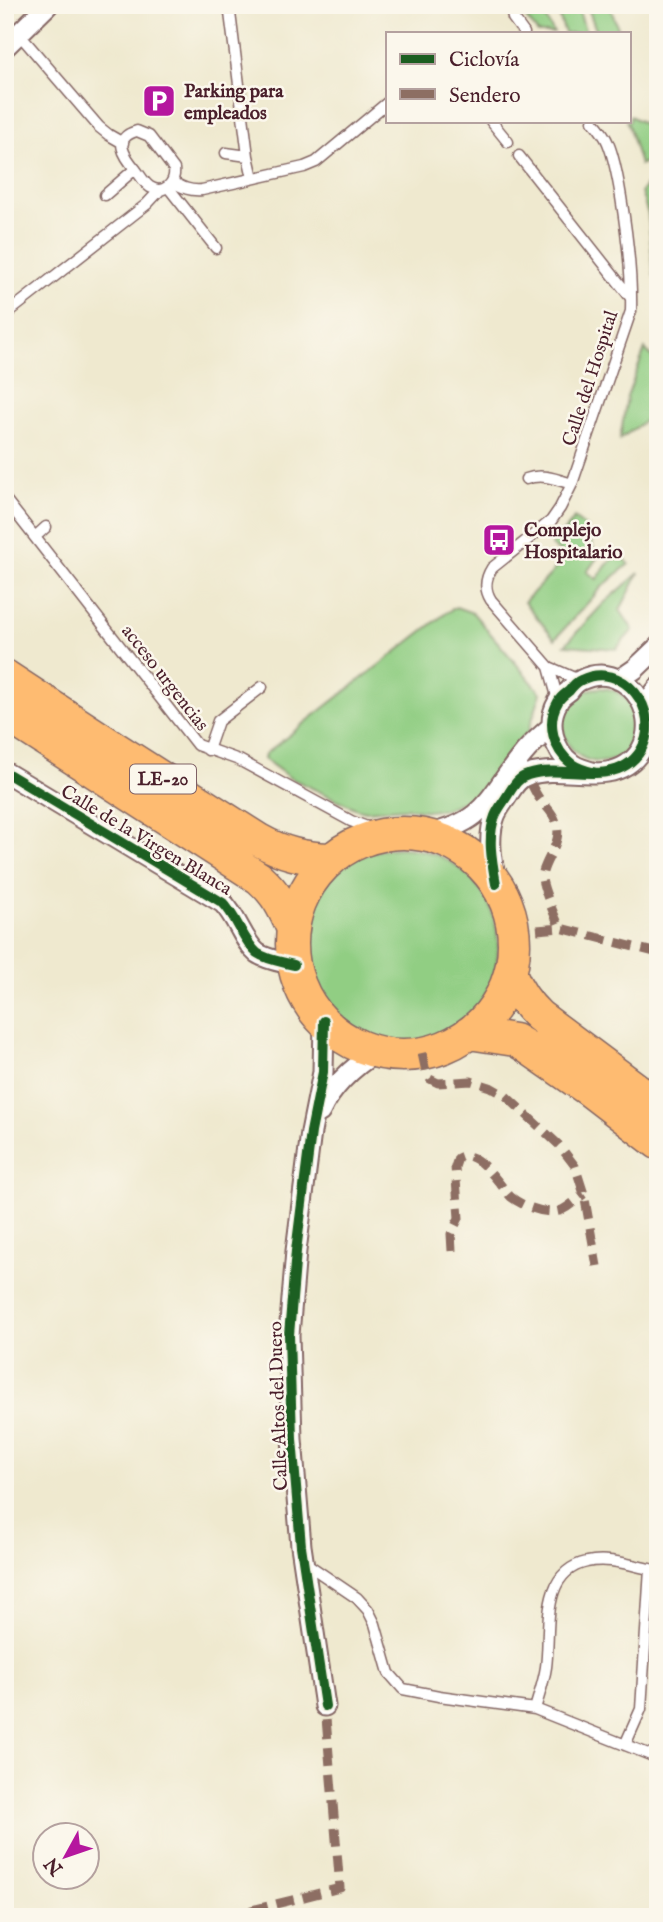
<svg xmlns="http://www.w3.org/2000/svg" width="663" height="1922" viewBox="0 0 663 1922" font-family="'IM FELL English',serif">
	<rect width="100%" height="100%" fill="#fbf7ec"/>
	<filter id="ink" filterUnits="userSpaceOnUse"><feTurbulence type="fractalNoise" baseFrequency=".0143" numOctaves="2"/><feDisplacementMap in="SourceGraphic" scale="14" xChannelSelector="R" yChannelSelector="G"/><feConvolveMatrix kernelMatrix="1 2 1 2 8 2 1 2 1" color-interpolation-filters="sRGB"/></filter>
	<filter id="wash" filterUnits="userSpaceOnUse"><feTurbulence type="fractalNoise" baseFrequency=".00686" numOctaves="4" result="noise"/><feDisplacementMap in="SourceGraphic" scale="28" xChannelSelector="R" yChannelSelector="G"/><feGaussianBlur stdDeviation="1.57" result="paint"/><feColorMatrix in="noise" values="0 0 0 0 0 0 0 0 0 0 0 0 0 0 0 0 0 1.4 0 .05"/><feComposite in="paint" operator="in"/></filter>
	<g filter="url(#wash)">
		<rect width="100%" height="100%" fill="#efe9cf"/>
		<path fill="#91ce83" stroke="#6e7657" stroke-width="2" d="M519,5H538L554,33H538L521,12Z
			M555,5H577L586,33H565Z
			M587,5H609L620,33H597Z
			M630,116L649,126L651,159L640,165L627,121H630Z
			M648,183L651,199L658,198V274L654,276L648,214L641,192Z
			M645,349L658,363L656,398L658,399V411L620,439L627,397Z
			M574,518L586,527L597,558L587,572L597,579L606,566L619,552L629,564L602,587L555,639L524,602L550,575L565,556L551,545C558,535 569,529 574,518Z
			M639,573L620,610L633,630L616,649L565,645L603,604Z
			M456,607L473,613L541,693L527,735L511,753L488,784L474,797L445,809L429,811L406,808L366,811L357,809L290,778L264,759L265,754L446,613Z
			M563 725a37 37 0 1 1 74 0a37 37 0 1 1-74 0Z
			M302 946a98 98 0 1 1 196 0a98 98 0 1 1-196 0Z"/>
	</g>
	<g filter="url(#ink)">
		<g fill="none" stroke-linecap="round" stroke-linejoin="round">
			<defs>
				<path id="service" d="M229,5L248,156L253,178
					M510,5L513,18L524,33
					M19,34L99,127L109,135L123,143
					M491,121L508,142
					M137,131L149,136L174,169C176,182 164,196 150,187C144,183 140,175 136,170C125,157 111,138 137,131Z
					M226,153L248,156
					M519,156L631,298
					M173,182C183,188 190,191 202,190L304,167L316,162L388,102
					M168,187L216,248
					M105,195L135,169
					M5,315L147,204L160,190
					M526,479C542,473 556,479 572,484
					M5,499L197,745L239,760L351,821L386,834
					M35,537L46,527
					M549,667L558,700
					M579,680L549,667L491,600C484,589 485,579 492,568L551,521L560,508L572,484L631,311C632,273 627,234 621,197C618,179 615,160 608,143C605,135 599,128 593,121
					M208,750L218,721L262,687
					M304,1562L357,1598L368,1610L375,1624L389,1673L403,1689L439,1696L535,1709L658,1758
					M535,1709C539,1695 544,1681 546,1667C551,1631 539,1572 587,1562C607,1557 630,1565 650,1569L641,1709L625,1745"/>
				<path id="minor" d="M5,47L48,5
					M619,680L635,669L658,647
					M645,705L658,688
					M5,772L223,903C237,917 243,941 257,953C267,960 283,962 294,965
					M425,835C488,822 488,796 524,753C532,743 542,735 552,726
					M496,884C492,862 487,837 495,816C498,808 505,800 509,793C514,785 519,777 528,775C554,767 581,776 607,772C621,770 634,762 641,750C663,711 623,659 581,680C576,682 572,687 569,691C565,694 560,697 558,702C546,722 553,750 572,764C579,769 588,771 596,773
					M324,1021L323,1072L311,1132L296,1251L289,1335L292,1439L301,1546L325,1706
					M320,1112C332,1086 354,1066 378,1051"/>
				<path id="trunk" d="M5,676L118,750L259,840C282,853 303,858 330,859
					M5,714L259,878C277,894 283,907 293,929
					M292 944a111 111 0 1 1 222 0a111 111 0 1 1-222 0Z
					M510,973C517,990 525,1003 539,1016L658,1105
					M469,1033L515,1040L527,1047L589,1090L658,1143"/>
			</defs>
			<use href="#service" stroke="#846664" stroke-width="13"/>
			<use href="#minor" stroke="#846664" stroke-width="23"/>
			<use href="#trunk" stroke="#846664" stroke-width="35"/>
			<use href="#service" stroke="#fff" stroke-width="10"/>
			<use href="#minor" stroke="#fff" stroke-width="19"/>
			<use href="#trunk" stroke="#febb71" stroke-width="32"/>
			<path stroke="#8d6e63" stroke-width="9" stroke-dasharray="18 9" stroke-linecap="butt" d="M531,784C534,789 536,794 539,798C546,807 555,814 557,826C562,844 544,859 542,877C541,884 556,919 560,928
				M537,930L560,928L658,953
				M422,1053L426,1072L430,1079L438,1083L471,1081L490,1087L506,1096L559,1145L575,1166L584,1194L597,1266
				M452,1251L451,1234L459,1218L455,1167L458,1158C476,1146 500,1186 511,1197C522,1206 548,1216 562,1210C570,1206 577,1199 584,1194
				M224,1917L340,1888L325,1706"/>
			<defs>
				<path id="cycleway" d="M5,772L223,903C237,917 243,941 257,953C267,960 283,962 294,965
					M496,884C492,862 487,837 495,816C498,808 505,800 509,793C514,785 519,777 528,775C554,767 581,776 607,772C621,770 634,762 641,750C663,711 623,659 581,680C576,682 572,687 569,691C565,694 560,697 558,702C546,722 553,750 572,764C579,769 588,771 596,773
					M324,1021L323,1072L311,1132L296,1251L289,1335L292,1439L301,1546L325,1706"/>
			</defs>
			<use href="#cycleway" stroke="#fbf7ec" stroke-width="15"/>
			<use href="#cycleway" stroke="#1b5e20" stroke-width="10"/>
		</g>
	</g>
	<defs>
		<symbol id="parking-square" viewBox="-11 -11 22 22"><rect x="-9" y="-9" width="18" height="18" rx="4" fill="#b5179e" stroke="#fbf7ec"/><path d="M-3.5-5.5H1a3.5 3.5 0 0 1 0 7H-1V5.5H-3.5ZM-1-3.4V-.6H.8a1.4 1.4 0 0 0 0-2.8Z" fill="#fff"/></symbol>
		<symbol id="bus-square" viewBox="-11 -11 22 22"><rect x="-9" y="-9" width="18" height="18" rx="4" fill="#b5179e" stroke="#fbf7ec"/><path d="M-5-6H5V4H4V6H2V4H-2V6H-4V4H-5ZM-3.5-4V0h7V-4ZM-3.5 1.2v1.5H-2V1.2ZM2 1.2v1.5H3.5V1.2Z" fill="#fff"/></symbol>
	</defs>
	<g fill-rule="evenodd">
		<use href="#parking-square" x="140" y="82" width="38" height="38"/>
		<use href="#bus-square" x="480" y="521" width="38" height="38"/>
	</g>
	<g text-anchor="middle" stroke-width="5" stroke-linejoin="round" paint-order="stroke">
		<rect fill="#fbf7ec" stroke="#7f6065" stroke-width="2" x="130" y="764.5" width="66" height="29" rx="5"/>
		<g font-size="18" font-weight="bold" fill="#4a1f2b">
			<text x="163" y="785">LE-20</text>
		</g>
		<g font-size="19" font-weight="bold" fill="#4a1f2b" stroke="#fbf7ec" text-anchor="start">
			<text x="184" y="97">Parking para<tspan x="184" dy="22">empleados</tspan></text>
			<text x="524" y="536">Complejo<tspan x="524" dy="22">Hospitalario</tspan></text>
		</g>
		<g font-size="19" fill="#4a1f2b" stroke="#fbf7ec">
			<text transform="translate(589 378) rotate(-72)" y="7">Calle del Hospital</text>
			<text transform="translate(166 677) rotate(52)" y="7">acceso urgencias</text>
			<text transform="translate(147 839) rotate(31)" y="7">Calle de la Virgen Blanca</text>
			<text transform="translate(277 1406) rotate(-92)" y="7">Calle Altos del Duero</text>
		</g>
	</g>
	<rect width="663" height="1922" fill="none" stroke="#fbf7ec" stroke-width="28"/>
	<rect x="386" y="32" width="245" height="91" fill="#fbf7ec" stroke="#b4a19f" stroke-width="2"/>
	<rect x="400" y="54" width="35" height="10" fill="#1b5e20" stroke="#b4a19f" stroke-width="2"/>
	<text x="449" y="66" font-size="21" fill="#4a1f2b">Ciclovía</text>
	<rect x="400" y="89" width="35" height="10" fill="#8d6e63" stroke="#b4a19f" stroke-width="2"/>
	<text x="449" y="102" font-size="21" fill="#4a1f2b">Sendero</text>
	<g transform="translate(66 1856) rotate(230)"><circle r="33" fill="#fbf7ec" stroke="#b4a19f" stroke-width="2"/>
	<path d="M0-5L12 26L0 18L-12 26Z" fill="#b5179e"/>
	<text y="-10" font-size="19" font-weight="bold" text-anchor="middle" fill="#4a1f2b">N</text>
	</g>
</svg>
